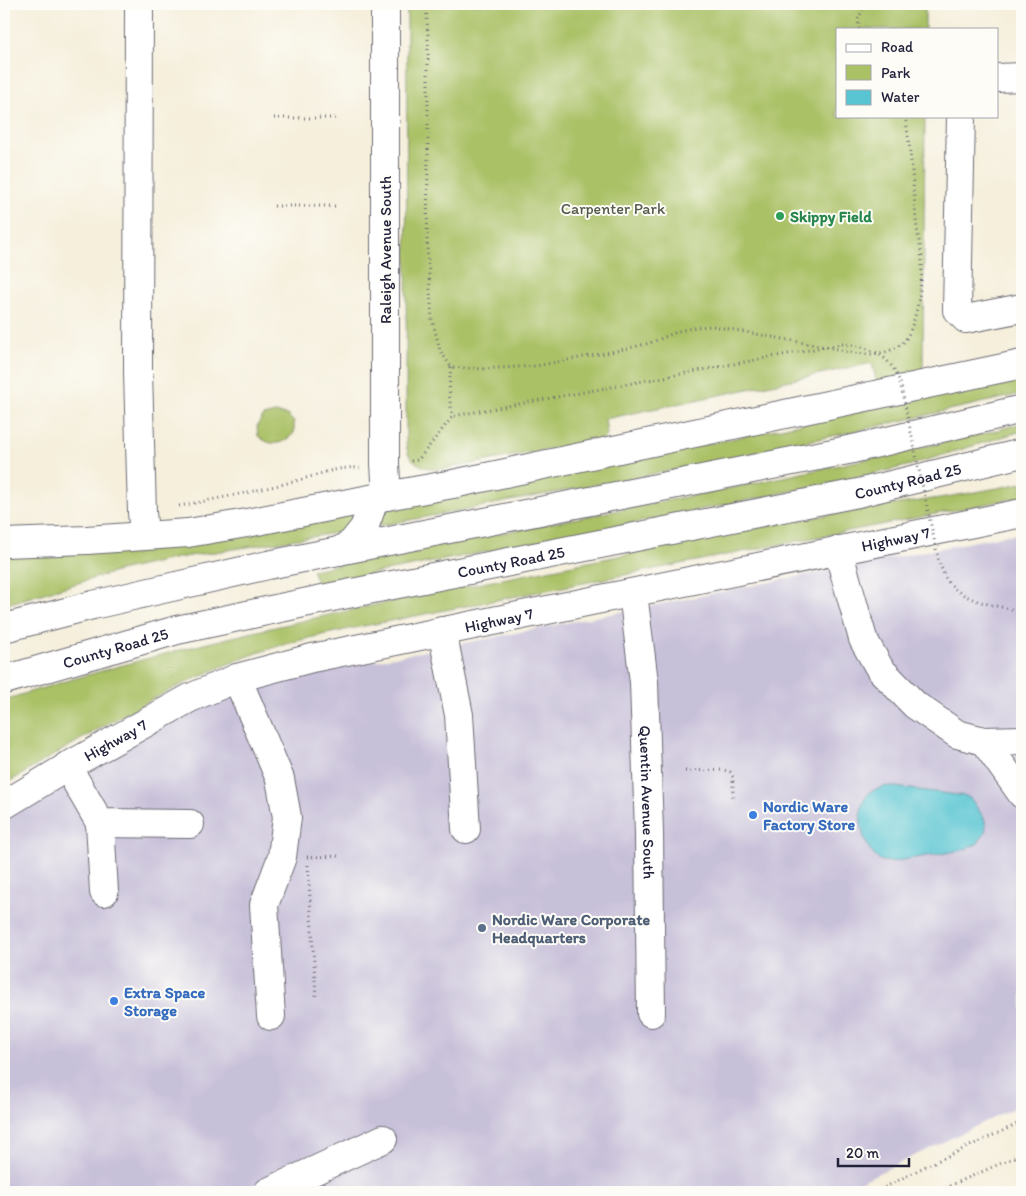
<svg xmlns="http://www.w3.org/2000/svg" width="1026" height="1196" viewBox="0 0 1026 1196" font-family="Itim,sans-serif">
	<rect width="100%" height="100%" fill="#fdfcf7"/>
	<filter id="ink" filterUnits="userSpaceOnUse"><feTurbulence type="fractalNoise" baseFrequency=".02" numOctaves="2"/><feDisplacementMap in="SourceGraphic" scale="10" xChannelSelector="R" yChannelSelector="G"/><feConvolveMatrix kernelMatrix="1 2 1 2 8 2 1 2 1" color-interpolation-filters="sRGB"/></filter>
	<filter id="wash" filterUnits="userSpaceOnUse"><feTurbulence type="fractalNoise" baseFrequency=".0096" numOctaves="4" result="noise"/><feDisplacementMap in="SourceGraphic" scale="20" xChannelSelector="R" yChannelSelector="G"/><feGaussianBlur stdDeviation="1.12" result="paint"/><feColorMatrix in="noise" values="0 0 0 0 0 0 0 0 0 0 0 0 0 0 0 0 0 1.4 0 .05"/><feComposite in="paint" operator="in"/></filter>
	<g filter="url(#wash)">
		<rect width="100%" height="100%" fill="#f5efdc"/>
		<path fill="#c7c0d9" d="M1022,534V1104L839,1192H4V820L147,734L189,713L245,691L294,677L1007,535Z"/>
		<path fill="#aac166" stroke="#667250" d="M407,4H925V29H837V116H925L923,371L879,381L876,380L872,363L605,419L607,433L606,437L604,439L444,469C432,471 414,466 408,453C406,447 406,439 406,433Z
			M1022,375V393L1012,396L860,430L668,471L373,527L379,510L722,441Z
			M275,413L287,415L294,422V433C283,445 271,447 258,436L257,426L263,416Z
			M1022,423V431L907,466L847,480L605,529L318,584L312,570L737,487L983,434Z
			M1022,483V497L359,627C326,634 292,641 260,652C168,684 87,736 4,785V700C177,645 355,608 533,573C627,555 721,534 816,517C884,505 954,498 1022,483Z
			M362,512L351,527L342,532L177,558L115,572L4,605V556Z"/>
		<path fill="#59c5d2" stroke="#3e7486" d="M887,786L966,796L971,799L984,818L986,826L985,833L977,844L963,850L891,862C887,861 884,862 880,860C862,850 853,808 869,793C874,789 881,788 887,786Z"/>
	</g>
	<g filter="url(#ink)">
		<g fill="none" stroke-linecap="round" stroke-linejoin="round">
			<defs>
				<g id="minor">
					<path d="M139,4L138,373L142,512L144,536"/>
					<path d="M385,4V464L387,496"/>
					<path d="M997,78L1022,77"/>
					<path d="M961,116L957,310L966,319L1022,308"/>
					<path d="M4,543L87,540L188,533L247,523L375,498L453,484L1022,364"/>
					<path d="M838,550L863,639L880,669L915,705L957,734L984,741L1022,794"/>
					<path d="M339,551L352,543L364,528L375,498"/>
					<path id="s1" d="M633,593L644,682L649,833L651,1013"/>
					<path d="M442,631L459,715L466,829"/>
					<path d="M237,678L280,779L287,817L282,857L264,905L271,1016"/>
					<path d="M984,741L1022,740"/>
					<path d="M67,766L100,823L190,824"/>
					<path id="s2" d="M4,805L72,764L190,698L237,678L312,658L1022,513"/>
					<path d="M100,823L104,892"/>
					<path d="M268,1192L383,1139"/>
				</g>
				<g id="major">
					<path d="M4,628L93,605L268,565L853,449L1022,409"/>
					<path id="s3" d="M4,680L177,630L332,597L858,493L1022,453"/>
				</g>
			</defs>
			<use href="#minor" stroke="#6c6a73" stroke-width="30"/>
			<use href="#major" stroke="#6c6a73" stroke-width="30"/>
			<path stroke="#6c6a73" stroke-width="3" stroke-dasharray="1 4" stroke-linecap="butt" d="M426,4L428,35V159L427,246L432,319L440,350L451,367L482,369L536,366L616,351L650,343L679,331L697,327L713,326L837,349C857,354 878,358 897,347C898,346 902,344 903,343C916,328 922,285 922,265C922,250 917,234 916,219C913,185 911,150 905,116
				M859,29L858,20L865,4
				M274,118H339
				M274,206H339
				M451,367C449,385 448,398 453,416
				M411,461L418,460L453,416L606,388
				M179,506C217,499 255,491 292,482C316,476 336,466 360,468
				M685,771L724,770L730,772L733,777V798
				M307,857L342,856
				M308,865L316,996
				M876,1192L924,1167L1022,1122
				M936,1192L1022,1154"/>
			<use href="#minor" stroke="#fff" stroke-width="28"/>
			<use href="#major" stroke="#fff" stroke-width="28"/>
			<path stroke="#6c6a73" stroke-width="3" stroke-dasharray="1 4" stroke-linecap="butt" d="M606,388L841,344C860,345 881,350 893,368C896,372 898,378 900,382L939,562C941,567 943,572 945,577C959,602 997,606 1022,611"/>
		</g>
	</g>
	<circle fill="#2e9e5b" stroke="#fdfcf7" stroke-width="2" cx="780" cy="216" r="5"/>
	<g fill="#3f7fe0" stroke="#fdfcf7" stroke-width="2">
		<circle cx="753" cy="815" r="5"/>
		<circle cx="114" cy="1001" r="5"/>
	</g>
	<circle fill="#5c6f8a" stroke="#fdfcf7" stroke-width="2" cx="482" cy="928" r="5"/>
	<g text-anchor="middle" stroke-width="4" stroke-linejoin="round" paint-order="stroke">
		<g font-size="16" fill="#525a4a" stroke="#fdfcf7">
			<text x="613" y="214">Carpenter Park</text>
		</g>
		<g font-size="16" font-weight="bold" fill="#27864d" stroke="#fdfcf7" text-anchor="start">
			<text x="790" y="222">Skippy Field</text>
		</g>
		<g font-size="16" fill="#22223b" stroke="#fdfcf7">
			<text transform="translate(385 250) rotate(-90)" y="6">Raleigh Avenue South</text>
			<text dy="6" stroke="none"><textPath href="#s3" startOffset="926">County Road 25</textPath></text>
			<text dy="6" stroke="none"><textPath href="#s2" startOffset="939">Highway 7</textPath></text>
			<text dy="6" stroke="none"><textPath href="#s3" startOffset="521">County Road 25</textPath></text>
			<text dy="6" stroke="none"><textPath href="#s2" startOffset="534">Highway 7</textPath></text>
			<text dy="6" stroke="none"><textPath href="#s3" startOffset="116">County Road 25</textPath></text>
			<text dy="6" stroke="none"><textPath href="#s2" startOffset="129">Highway 7</textPath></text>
			<text dy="6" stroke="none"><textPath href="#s1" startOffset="210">Quentin Avenue South</textPath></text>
		</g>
		<g font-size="16" font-weight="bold" fill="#366cbe" stroke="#fdfcf7" text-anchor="start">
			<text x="763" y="812">Nordic Ware<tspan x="763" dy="18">Factory Store</tspan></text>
			<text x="124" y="998">Extra Space<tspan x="124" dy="18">Storage</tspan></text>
		</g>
		<g font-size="16" font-weight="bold" fill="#4e5e75" stroke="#fdfcf7" text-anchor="start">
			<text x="492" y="925">Nordic Ware Corporate<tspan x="492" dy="18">Headquarters</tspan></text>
		</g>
	</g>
	<rect width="1026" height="1196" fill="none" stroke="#fdfcf7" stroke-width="20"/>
	<rect x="836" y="28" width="162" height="90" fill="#fdfcf7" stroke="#a5a5ac"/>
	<rect x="846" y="44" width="25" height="8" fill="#ffffff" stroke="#a5a5ac"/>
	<text x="881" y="52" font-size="15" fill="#22223b">Road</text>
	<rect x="846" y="65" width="25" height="15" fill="#aac166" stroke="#a5a5ac"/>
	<text x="881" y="78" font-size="15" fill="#22223b">Park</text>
	<rect x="846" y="90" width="25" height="15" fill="#59c5d2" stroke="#a5a5ac"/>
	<text x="881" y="102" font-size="15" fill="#22223b">Water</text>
	<path d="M838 1158v8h71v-8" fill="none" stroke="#22223b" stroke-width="2.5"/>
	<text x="846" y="1158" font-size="15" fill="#22223b" stroke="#fdfcf7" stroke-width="4" paint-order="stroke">20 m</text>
</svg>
